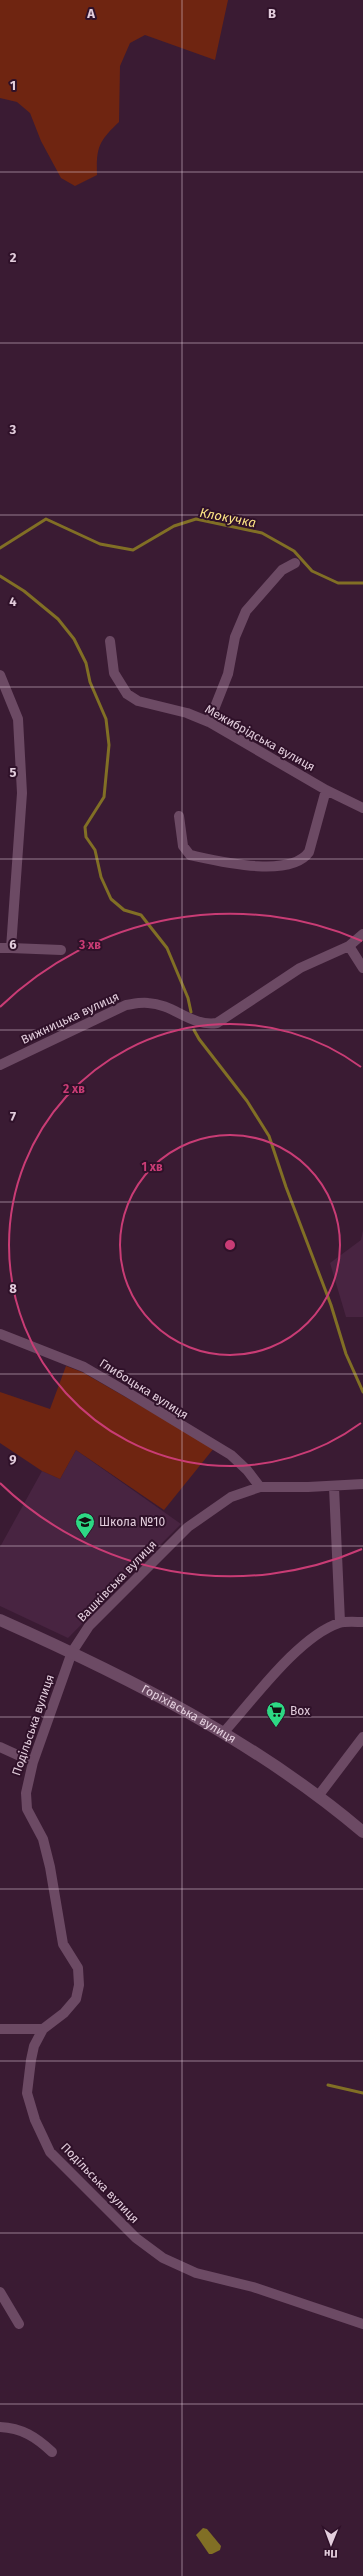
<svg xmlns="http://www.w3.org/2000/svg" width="363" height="2576" viewBox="0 0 363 2576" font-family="'Fira Sans',sans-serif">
	<rect width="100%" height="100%" fill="#3a1b33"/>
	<path fill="#482441" d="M363,1230V1317H346L330,1263L361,1240Z
		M76,1450L181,1524L68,1638L0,1606V1547L42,1471L60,1479Z"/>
	<path fill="#6f2511" d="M0,0H228L215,60L145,35L130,43L120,66L119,122C99,141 96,147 97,175L75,186L61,178L41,141L30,113L17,102L0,98Z
		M66,1366L82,1372L214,1448L164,1510L76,1450L60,1479L42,1471L0,1443V1392L50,1409Z"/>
	<path fill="#816f25" d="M203,2528L207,2529L221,2546L220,2550L212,2554H209L196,2535Z"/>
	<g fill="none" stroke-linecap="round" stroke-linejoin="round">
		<path stroke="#816f25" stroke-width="3" d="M0,548L46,519L100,544L133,550L174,526L196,519L262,533L294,551L312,571L338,583H363
			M0,576L24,591L58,619L74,639L86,663L90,682L106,719L109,745L104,797L85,827L86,837L95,850L101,877L111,899L124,910L141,915L167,948L188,998L191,1012
			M194,1030L199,1039L247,1101L269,1136L286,1187L331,1305L346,1354L363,1392
			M328,2085L363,2093"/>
		<path stroke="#6c4a64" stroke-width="10" d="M110,641L114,673L127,694L138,701L187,713L209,722L326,790L363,808
			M0,675L18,719L22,793L11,948H0
			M209,722L228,674L235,637L246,611L282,570L295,563
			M179,816L183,846L190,855C218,861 290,879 309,852L326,790
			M349,946L363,968
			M11,948L61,950
			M0,1065L126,1005C133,1004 141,1002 148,1003C174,1004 191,1027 217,1023L300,968L349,946L363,934
			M0,1334L84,1367L127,1392L231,1455L247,1470L260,1487
			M363,1484L308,1487H260L231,1497L188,1527L89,1626L72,1652L33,1762L26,1793L27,1809L43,1839L50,1867L63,1944L78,1968L79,1985L76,1999L64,2013L43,2029L34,2046L31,2060L27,2093L35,2120L50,2152L136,2238L163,2258L196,2273L253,2287L363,2324
			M334,1487L340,1622
			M224,1732C253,1700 298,1637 339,1623C345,1621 356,1622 363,1622
			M0,1747L33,1762
			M319,1795L363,1737
			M0,2029H43
			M0,2292L19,2324
			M0,2427C22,2428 36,2437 52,2452"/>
		<path stroke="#6c4a64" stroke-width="12" id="s1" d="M0,1620C128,1677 256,1741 363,1832"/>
	</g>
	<path fill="none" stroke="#e3cedd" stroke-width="1" stroke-opacity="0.55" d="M182,0V2576M0,172H363M0,343H363M0,515H363M0,687H363M0,859H363M0,1030H363M0,1202H363M0,1374H363M0,1546H363M0,1717H363M0,1889H363M0,2061H363M0,2233H363M0,2404H363"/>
	<g fill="none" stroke="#c93c75" stroke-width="2">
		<circle cx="230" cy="1245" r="110"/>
		<path d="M361 1423A221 221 0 1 1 361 1067"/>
		<path d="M362 1549A331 331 0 0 1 0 1483M0 1007A331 331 0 0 1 362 941"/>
	</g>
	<defs>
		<symbol id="school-pin" viewBox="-11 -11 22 30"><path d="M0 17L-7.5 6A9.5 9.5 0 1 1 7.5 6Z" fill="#2dd884" stroke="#2f1129"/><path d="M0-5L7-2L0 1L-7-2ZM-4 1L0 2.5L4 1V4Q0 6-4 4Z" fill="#111"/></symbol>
		<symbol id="supermarket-pin" viewBox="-11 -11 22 30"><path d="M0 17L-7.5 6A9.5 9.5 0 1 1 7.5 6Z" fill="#2dd884" stroke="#2f1129"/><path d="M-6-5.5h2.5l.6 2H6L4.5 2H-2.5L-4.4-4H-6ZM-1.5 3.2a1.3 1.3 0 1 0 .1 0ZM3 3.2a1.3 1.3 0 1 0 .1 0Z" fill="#111"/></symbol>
	</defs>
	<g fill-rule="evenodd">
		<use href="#school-pin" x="74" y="1511" width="22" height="30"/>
		<use href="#supermarket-pin" x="265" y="1700" width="22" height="30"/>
	</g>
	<g text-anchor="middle" stroke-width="4" stroke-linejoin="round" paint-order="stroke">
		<g font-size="12" fill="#e3cedd" stroke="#2f1129">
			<text transform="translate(260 738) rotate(29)" y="4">Межибрідська вулиця</text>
			<text transform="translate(70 1018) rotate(-25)" y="4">Вижницька вулиця</text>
			<text transform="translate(144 1389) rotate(32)" y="4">Глибоцька вулиця</text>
			<text transform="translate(117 1581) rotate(-46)" y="4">Вашківська вулиця</text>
			<text dy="4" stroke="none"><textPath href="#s1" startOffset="211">Горіхівська вулиця</textPath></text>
			<text transform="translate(33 1725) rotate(-71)" y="4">Подільська вулиця</text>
			<text transform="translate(100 2183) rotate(46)" y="4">Подільська вулиця</text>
		</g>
		<g font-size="12" fill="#e3cedd" stroke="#2f1129" text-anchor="start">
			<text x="99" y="1526">Школа №10</text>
			<text x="290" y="1715">Box</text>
		</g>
		<g font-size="13" font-style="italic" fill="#fde484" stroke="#2f1129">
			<text transform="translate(228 517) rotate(11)" y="5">Клокучка</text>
		</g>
	</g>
	<g font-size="13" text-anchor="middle" font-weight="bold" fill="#e3cedd" stroke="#2f1129" stroke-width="4" stroke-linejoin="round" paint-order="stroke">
		<text x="91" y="18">A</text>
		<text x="272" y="18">B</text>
		<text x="13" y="90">1</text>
		<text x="13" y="262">2</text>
		<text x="13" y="434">3</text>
		<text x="13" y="606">4</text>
		<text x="13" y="777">5</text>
		<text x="13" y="949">6</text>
		<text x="13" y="1121">7</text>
		<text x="13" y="1293">8</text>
		<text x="13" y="1464">9</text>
	</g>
	<circle cx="230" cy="1245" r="6" fill="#c93c75" stroke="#2f1129" stroke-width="2"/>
	<g font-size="12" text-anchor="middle" font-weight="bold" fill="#c93c75" stroke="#2f1129" stroke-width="4" stroke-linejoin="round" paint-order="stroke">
		<text x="90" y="949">3 хв</text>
		<text x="74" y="1093">2 хв</text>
		<text x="152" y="1171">1 хв</text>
	</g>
	<g transform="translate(331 2544) rotate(181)" stroke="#2f1129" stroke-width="3" paint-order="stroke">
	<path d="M0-3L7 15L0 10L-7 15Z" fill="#e3cedd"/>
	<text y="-6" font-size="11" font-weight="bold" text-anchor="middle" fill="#e3cedd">Пн</text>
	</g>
</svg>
